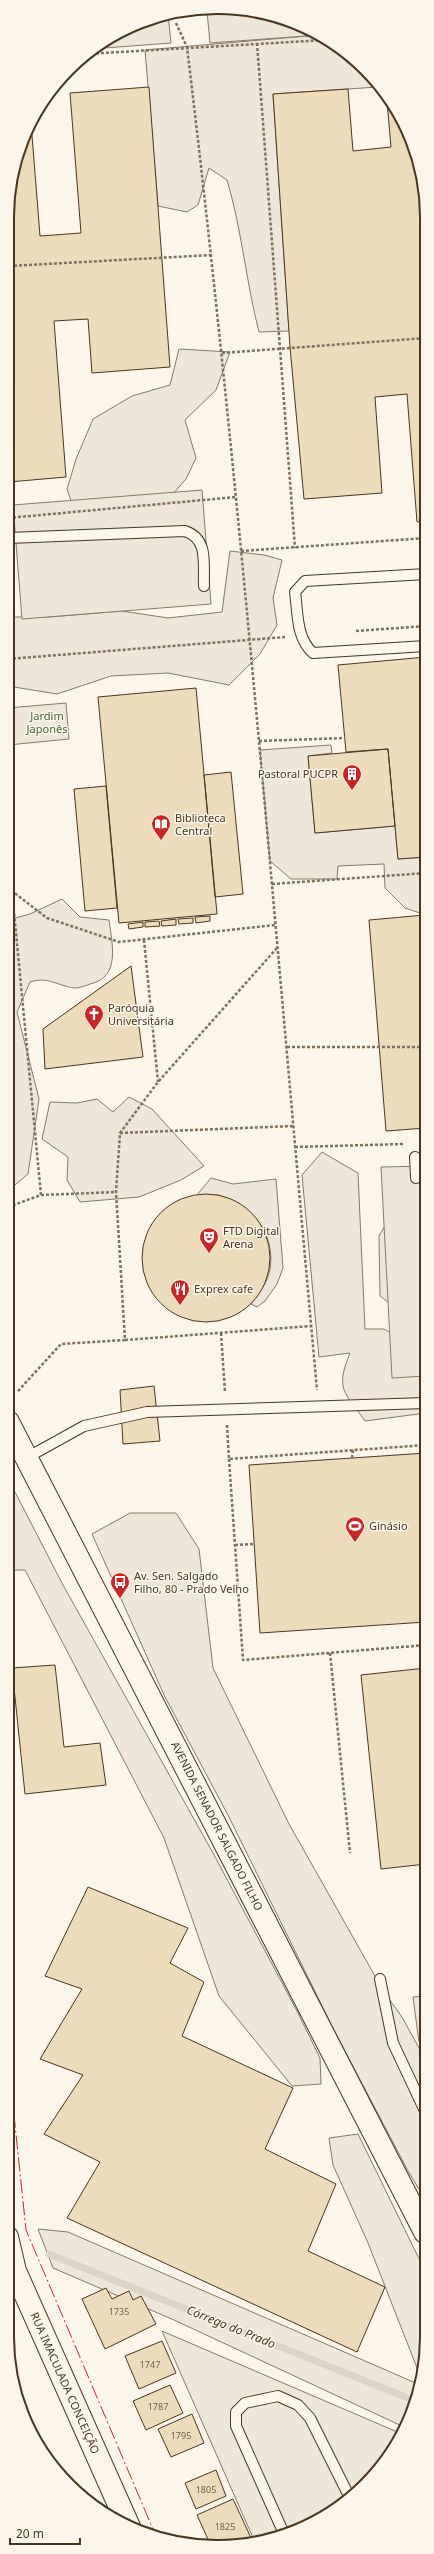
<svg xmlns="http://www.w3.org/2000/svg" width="434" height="2554" viewBox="0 0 434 2554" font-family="'Noto Sans',sans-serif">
	<rect width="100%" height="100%" fill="#fbf6e9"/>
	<path fill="#ede6d9" stroke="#887966" d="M319,35L366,69L378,87L273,94L289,331L259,332C246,282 242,230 227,180L209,168L198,205L187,212L158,206L145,50Z
		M179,349L230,352L216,390L185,420L196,458L186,479L166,502L80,526L67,489L76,459L93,419L132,396L170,385Z
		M230,551L264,555L282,560L273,598L277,625L260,654L229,685L168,673L111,676L57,694L8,686V617H49L122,611L168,618L222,612Z
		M66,703L69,739L8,745V708Z
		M331,745L332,753L308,756L315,833L395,826L398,859L426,857V915L405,908L385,888L384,864L338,866L337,879H291L270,861L260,750Z
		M62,899L80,917L109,920C112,944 121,977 90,984C85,986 79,988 75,988C57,986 49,976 30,982L17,1012L39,1099L28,1174L15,1185L8,1184V920L30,914Z
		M129,1097L152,1109L204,1166L181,1180L139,1197L80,1202L67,1180L68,1157L42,1139L50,1102L77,1103L97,1099L113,1112Z
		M322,1152L358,1173L365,1329H384L400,1338L409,1318L380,1296L379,1236L404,1193H426V1413L365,1421C344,1391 335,1390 350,1353L319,1357L302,1175Z
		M211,1178L233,1184L276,1179L283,1268L277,1284L265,1301L257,1307L251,1304C259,1293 268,1282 270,1269C276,1234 251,1203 218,1195C212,1194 204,1195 197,1195Z
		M8,1489L15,1492L63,1585L213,1853L297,2011L320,2058L321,2084L292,2086L219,1996L164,1838L25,1570H8Z
		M130,1513H176L199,1549L213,1668L289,1824L384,1992L402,2017L425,2059V2199L408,2171L333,2028L229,1817L165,1697L92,1534Z
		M425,1996V2041L419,2042L413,1997Z
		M358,2134L425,2271V2364L421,2378L368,2243L333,2165L329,2138Z
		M38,2229L68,2232L418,2384L404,2427L174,2320L53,2268Z"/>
	<path fill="#ede7d9" stroke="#887966" d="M244,9L310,29L319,35L210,43L207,11Z
		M162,14H168L171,43L91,49Z
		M202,490L211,604L22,619L13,505Z
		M426,1166V1376L392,1378L381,1167Z
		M162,2331L402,2434L399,2442L355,2495L285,2536L254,2540Z"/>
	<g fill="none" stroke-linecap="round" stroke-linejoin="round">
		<path stroke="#dcd4c6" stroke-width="7" d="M49,2254L413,2400"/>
	</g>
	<path fill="#ecdcbc" stroke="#4a3520" d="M149,87L170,367L92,373L88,319L54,321L66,477L9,482V190L31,123L40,236L81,233L70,93Z
		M348,89L353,151L391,147L387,101L411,136L427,203L426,521L417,522L407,394L375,397L382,493L304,499L290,347L273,94Z
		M426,657V857L398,859L388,749L346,752L338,665Z
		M196,688L217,914L119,923L98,697Z
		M388,749L395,826L315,833L308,756Z
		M231,772L243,894L215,897L204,775Z
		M106,786L117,908L85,911L74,789Z
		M425,915L426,1128L386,1131L369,920Z
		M210,916V921L196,923L195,917Z
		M193,918V923L179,924L178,919Z
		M176,919V925L162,926L161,921Z
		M159,921L160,926L145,927V922Z
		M143,922V927L129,929L128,924Z
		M131,966L143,1057L45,1069L43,1029Z
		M142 1258a64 64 0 1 1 128 0a64 64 0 1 1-128 0Z
		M154,1386L160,1441L123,1444L120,1390Z
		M426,1453V1622L260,1633L249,1465Z
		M55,1665L64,1747L100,1743L106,1785L25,1794L12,1668Z
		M426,1668V1864L381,1869L361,1675Z
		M88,1887L188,1928L170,1963L204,1982L182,2036L293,2088L265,2149L336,2184L308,2251L385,2287L357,2352L67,2218L100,2162L44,2134L83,2075L40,2059L82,1989L45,1976Z
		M106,2288L112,2299L129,2291L133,2300L141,2296L156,2324L105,2349L82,2299Z
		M162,2341L176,2373L139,2389L125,2356Z
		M170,2385L183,2413L146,2430L133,2401Z
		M192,2414L204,2443L171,2457L158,2429Z
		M216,2470L226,2496L196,2509L185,2483Z
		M233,2499L252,2540L211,2546L197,2515Z"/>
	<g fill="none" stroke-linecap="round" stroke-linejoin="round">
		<defs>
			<path id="service" d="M8,538L185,531C209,539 203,564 204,586
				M426,646L313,653C296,638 298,613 295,592L305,581L426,574
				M415,1157L416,1178
				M28,1457L84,1426L147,1412L426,1403
				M380,1979L393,2043L425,2111
				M285,2536L236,2426V2412L245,2403L278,2396L298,2405L310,2418L350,2498"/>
			<path id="secondary" d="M8,1422L425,2232
				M7,2237L15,2271L129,2527"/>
		</defs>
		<use href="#service" stroke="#4a3520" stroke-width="12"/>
		<use href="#secondary" stroke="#4a3520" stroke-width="24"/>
		<path stroke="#7f6f5c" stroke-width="2.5" stroke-dasharray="3 2" stroke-linecap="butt" d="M176,23L187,47C241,494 276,942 317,1390
			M257,43L295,548
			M86,54L325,40
			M9,266L212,255
			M222,353L426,338
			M8,518L236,497
			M241,551L426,538
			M356,631L426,626
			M8,659L285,637
			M259,741L345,738
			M8,860L12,891L47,918L119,942L275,925
			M272,884L426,873
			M144,940L158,1082
			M287,1047H426
			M120,1133L293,1126
			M295,1147L403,1144
			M41,1195L116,1192
			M8,1207L41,1195L12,891
			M221,1333L225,1392
			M125,1340L311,1326
			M18,1391L61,1344L125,1340L116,1192L120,1133L158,1082L277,948
			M227,1425L229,1459L426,1445
			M352,1458L353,1450
			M229,1459L243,1660L426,1645
			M235,1545L254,1544
			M330,1653L350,1853"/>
		<use href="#service" stroke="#fbf6e9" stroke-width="10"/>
		<use href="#secondary" stroke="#fbf6e9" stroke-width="22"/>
		<path stroke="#c62828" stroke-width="1" stroke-dasharray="14 3 2 3" stroke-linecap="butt" d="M7,2048L26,2230L155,2534"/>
	</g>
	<defs>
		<symbol id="building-pin" viewBox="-11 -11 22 30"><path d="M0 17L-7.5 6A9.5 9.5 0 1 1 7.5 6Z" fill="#c62828" stroke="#fbf6e9"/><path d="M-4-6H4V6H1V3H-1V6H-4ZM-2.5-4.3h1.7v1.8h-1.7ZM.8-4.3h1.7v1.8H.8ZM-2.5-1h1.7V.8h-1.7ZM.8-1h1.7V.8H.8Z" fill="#fff"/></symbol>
		<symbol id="library-pin" viewBox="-11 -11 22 30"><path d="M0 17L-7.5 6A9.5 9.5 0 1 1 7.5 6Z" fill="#c62828" stroke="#fbf6e9"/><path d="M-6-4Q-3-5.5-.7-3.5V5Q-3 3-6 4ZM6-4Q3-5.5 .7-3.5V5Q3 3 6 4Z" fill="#fff"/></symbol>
		<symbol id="church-pin" viewBox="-11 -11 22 30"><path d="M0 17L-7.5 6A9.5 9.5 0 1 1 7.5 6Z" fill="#c62828" stroke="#fbf6e9"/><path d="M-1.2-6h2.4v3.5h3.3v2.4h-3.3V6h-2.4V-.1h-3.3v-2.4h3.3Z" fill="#fff"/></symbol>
		<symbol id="theatre-pin" viewBox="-11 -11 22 30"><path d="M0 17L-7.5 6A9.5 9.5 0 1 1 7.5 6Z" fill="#c62828" stroke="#fbf6e9"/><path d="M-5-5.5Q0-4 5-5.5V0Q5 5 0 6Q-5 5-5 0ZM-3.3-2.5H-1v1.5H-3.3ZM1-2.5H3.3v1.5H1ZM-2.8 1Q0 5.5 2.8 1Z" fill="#fff"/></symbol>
		<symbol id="restaurant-pin" viewBox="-11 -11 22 30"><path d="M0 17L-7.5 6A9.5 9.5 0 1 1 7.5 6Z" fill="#c62828" stroke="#fbf6e9"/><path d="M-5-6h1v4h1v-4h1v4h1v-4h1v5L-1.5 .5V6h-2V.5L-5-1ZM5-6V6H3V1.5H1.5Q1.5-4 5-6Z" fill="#fff"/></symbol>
		<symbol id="stadium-pin" viewBox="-11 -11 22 30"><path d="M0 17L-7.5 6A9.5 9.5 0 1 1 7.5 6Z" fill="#c62828" stroke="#fbf6e9"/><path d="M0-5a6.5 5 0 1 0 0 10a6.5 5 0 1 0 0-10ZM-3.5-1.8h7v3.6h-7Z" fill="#fff"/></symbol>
		<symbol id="bus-pin" viewBox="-11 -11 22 30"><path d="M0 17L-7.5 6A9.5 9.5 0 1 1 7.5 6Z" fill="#c62828" stroke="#fbf6e9"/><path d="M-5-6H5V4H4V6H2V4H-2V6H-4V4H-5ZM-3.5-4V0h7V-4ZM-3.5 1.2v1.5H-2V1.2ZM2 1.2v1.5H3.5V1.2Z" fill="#fff"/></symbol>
	</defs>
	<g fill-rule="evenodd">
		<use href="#building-pin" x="341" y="763" width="22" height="30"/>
		<use href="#library-pin" x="150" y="813" width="22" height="30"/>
		<use href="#church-pin" x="83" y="1003" width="22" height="30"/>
		<use href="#theatre-pin" x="198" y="1226" width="22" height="30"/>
		<use href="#restaurant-pin" x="169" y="1278" width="22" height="30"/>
		<use href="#stadium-pin" x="344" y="1515" width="22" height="30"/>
		<use href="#bus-pin" x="109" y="1571" width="22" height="30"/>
	</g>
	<g text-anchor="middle" stroke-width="3" stroke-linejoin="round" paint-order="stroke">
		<g font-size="9" fill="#725f47">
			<text x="119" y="2315">1735</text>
			<text x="150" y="2368">1747</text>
			<text x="158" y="2410">1787</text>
			<text x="181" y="2439">1795</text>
			<text x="206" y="2493">1805</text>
			<text x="225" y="2530">1825</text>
		</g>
		<g font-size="11" fill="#436837" stroke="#fbf6e9">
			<text x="47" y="720">Jardim<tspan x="47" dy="13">Japonês</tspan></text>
		</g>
		<g font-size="11" fill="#4a3520" stroke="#fbf6e9" text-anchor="start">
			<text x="338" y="778" text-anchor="end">Pastoral PUCPR</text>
			<text x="175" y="822">Biblioteca<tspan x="175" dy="13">Central</tspan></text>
			<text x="108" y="1012">Paróquia<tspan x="108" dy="13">Universitária</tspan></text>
			<text x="223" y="1235">FTD Digital<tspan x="223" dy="13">Arena</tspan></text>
			<text x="194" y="1293">Exprex cafe</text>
			<text x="369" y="1530">Ginásio</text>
			<text x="134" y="1580">Av. Sen. Salgado<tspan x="134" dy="13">Filho, 80 - Prado Velho</tspan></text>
		</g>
		<g font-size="11" fill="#4a3520" stroke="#fbf6e9">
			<text transform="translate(217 1826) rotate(63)" y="4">AVENIDA SENADOR SALGADO FILHO</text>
			<text transform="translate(65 2383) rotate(66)" y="4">RUA IMACULADA CONCEIÇÃO</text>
		</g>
		<g font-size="12" font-style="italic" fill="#4a3520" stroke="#fbf6e9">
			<text transform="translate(231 2327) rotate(22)" y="4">Córrego do Prado</text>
		</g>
	</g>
	<path d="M0 0H434V2554H0ZM217 14H217A203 203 0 0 1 420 217V2337A203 203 0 0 1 217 2540H217A203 203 0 0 1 14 2337V217A203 203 0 0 1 217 14Z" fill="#fbf6e9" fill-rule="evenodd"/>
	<path fill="none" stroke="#4a3520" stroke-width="2" d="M217 14H217A203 203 0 0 1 420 217V2337A203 203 0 0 1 217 2540H217A203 203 0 0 1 14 2337V217A203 203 0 0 1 217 14Z"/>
	<path d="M10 2538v6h70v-6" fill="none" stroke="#4a3520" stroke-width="2"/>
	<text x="16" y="2538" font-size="12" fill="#4a3520" stroke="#fbf6e9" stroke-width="3" paint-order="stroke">20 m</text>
</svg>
